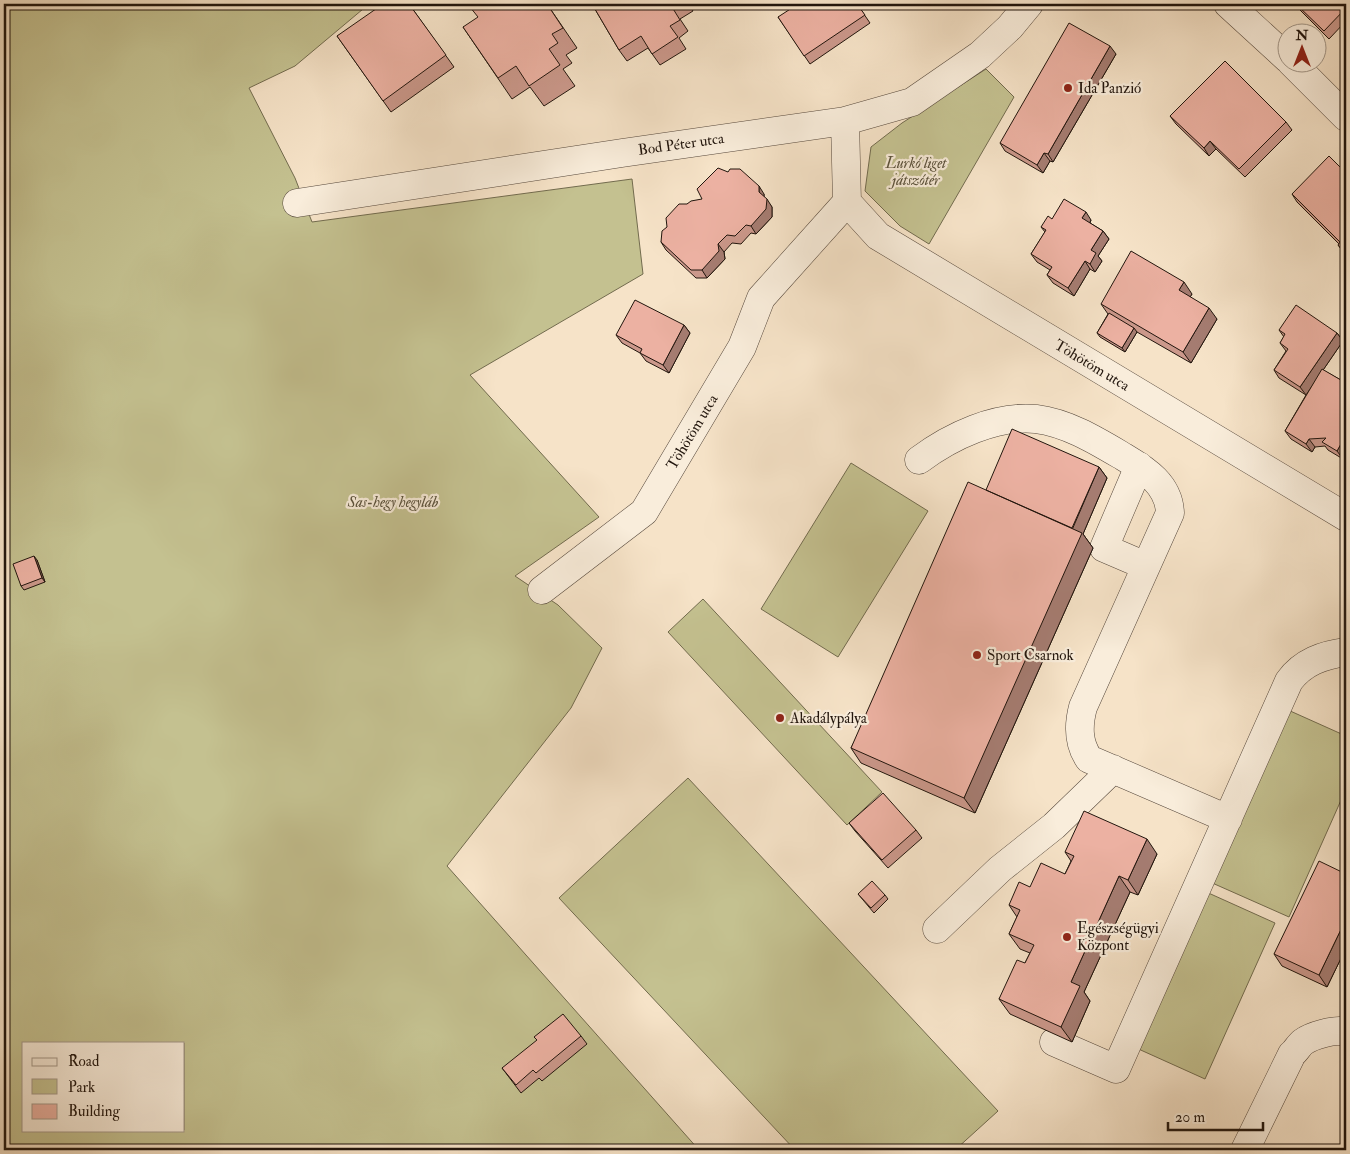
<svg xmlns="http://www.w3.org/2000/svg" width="1350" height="1154" viewBox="0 0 1350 1154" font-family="'IM FELL Double Pica',serif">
	<rect width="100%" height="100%" fill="#f6e3c8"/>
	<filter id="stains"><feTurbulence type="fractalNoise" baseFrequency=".004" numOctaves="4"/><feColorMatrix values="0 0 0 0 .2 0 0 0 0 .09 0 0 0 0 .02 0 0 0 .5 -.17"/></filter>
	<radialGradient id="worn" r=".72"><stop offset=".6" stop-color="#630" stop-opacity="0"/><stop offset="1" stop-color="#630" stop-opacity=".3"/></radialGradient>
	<path fill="#c4c190" stroke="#726b4e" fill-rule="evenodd" d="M4,4H369L295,66L249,88L295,178L312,222L632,179L643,274L470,375L599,517L515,576L558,605L602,648L571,708L447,866L699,1150H4ZM24,1043H184V1130H24Z
		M986,69L1014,97L929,244L900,226L865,191L871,147L902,123Z
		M851,463L928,511L838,657L761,609Z
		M703,599L882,792L847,825L668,632Z
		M1288,710L1346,736V789L1289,917L1210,882Z
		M688,778L998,1111L955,1150H795L559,898Z
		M1204,891L1275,923L1205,1079L1134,1047Z"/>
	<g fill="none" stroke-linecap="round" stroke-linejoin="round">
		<defs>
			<path id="minor" d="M1228,4L1288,59
				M1291,62L1346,117
				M845,121L847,202L878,236L1346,517
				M297,203L622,153L845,121L912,102L980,55L1010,27L1029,4
				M919,460C951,436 996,415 1036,419C1068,423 1097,441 1124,457C1146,470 1169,485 1170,513L1083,707C1078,726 1078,743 1089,759L1228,819
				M1139,466L1104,548L1146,566
				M542,590L644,512L742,347L761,298L847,202
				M937,929L1000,869L1054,826L1113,769
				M1054,1042L1116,1069L1289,681C1303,662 1323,655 1346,652
				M1245,1150L1292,1054C1296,1051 1299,1045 1303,1042C1311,1036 1337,1028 1346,1032"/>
		</defs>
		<use href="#minor" stroke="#56483c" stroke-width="29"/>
		<use href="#minor" stroke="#f9eddb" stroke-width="28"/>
	</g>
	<path fill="#cb988b" stroke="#21150d" d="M409,4L454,67L391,112L337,36Z
		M547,4L577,48L566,55L572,63L563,69L575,86L544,106L530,87L512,99L463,27L519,9Z
		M592,4H689L693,11L680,19L688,31L679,38L686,49L660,65L648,48L627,61L619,50Z
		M857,4L870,23L810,64L778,17Z
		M1294,4H1346V21L1329,39Z
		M1116,54L1053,162L1050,161L1043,173L1005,151L1000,143Z
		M1170,116L1286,122L1292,130L1245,177L1216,149L1209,156L1176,124Z
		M1346,173V256L1338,245L1339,244L1297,202L1292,194Z
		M764,194V197L772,207V217L756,234L751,233L741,244L732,243L724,252L725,259L707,278H696L666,250L661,242L687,204Z
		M1052,219L1091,220L1090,223L1103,231L1109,239L1098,256L1102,261L1095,272L1090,269L1074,296L1053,283L1047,275L1050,270L1037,262L1031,254L1045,232L1041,227Z
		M1192,294L1190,297L1217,319L1191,363L1137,332L1125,352L1100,337L1097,333L1108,314L1101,304Z
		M684,325L690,333L669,373L646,361L640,353L622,343L616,335Z
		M1279,330L1337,333L1343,341L1323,370L1346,383V453L1343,459L1328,450L1325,446L1315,447L1312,452L1291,439L1285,431L1306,395L1279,378L1274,370L1286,351L1280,343L1284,337Z
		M1099,467L1107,478L1083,534L1093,548L975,813L861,763L851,748L986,490Z
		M37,560L45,582L24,590L21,586Z
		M849,823L916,830L922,838L888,868L855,831Z
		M1065,852L1157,854L1138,895L1130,892L1084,992L1090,1001L1072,1042L1010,1014L999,999L1025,963L1030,953L1020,949L1009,934L1017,917L1009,905L1065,874L1071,861Z
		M1346,874V948L1327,987L1282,966L1274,954Z
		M858,894L885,895L888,899L874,913Z
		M581,1036L587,1044L542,1081L539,1078L521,1093L502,1068Z"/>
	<path fill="#a57c71" stroke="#21150d" d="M1110,46L1116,54L1053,162L1048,154Z
		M1210,141L1216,149L1209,156L1204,148Z
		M1044,153L1050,161L1043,173L1037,165Z
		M759,186L764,194V200L759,192Z
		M767,199L772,207V217L756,234L751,226Z
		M1086,212L1091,220L1088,226L1082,218Z
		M1103,231L1109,239L1098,256L1102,261L1095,272L1090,264L1091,250Z
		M718,244L724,252L725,259L707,278L702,270Z
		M1085,261L1090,269L1074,296L1068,288Z
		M1184,282L1192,294L1187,302L1179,290Z
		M1209,308L1217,319L1191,363L1183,352Z
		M684,325L690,333L669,373L663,365Z
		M1134,328L1137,332L1125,352L1122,348Z
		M1337,333L1343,341L1306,395L1300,387Z
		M1346,435V453L1343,459L1337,451Z
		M1309,439L1315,447L1312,452L1306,444Z
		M1099,467L1107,478L1083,534L1093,548L975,813L964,798L1072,530Z
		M34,556L37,560L45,582L42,578Z
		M1147,839L1157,854L1138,895L1128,880Z
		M1119,876L1130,892L1084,992L1090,1001L1072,1042L1061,1027L1071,982Z
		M1346,919V948L1327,987L1319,975Z"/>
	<path fill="#ecb1a2" stroke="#21150d" d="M383,4H409L446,55L383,101L337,36Z
		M475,4H515L519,9L527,4H547L563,28L552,34L558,43L549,49L560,65L529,86L516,66L498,78L463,27L478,17L470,7Z
		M592,4H677L672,7L680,20L670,26L678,37L652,54L641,36L619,50Z
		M798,4H857L865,15L804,56L778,17Z
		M1296,4H1346V8L1324,31Z
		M1069,23L1110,46L1048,154L1044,153L1037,165L1000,143Z
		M1225,61L1286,122L1239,169L1210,141L1204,148L1170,116Z
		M1329,156L1346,173V254L1338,245L1340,242L1292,194Z
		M718,168L728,172L730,169H740L759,186V192L767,199L766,209L751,226L746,225L735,236L727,235L718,244L719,251L702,270H691L661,242L662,231L667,227L666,218L679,204H687L691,201L702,199L697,189Z
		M1064,199L1086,212L1082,218L1103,231L1091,250L1096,253L1090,264L1085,261L1068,288L1047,275L1052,267L1031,254L1046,230L1041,227L1048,216L1052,219Z
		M1131,251L1184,282L1179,290L1209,308L1183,352L1101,304Z
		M635,300L684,325L663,365L640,353L642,349L616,335Z
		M1296,305L1337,333L1300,387L1274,370L1288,349L1280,343L1285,334L1279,330Z
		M1109,313L1134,328L1122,348L1097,333Z
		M1322,369L1346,383V435L1337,451L1322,442L1326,438L1309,439L1306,444L1285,431Z
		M1012,429L1099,467L1072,528L986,490Z
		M968,482L1082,533L964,798L851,748Z
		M34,556L42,578L21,586L13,564Z
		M883,793L916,830L882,860L849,823Z
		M1084,811L1147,839L1128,880L1119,876L1071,982L1080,986L1061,1027L999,999L1017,960L1025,963L1034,945L1009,934L1020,910L1009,905L1019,882L1030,887L1041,863L1065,874L1074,856L1065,852Z
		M1319,861L1346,874V919L1319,975L1274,954Z
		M872,881L885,895L871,908L858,894Z
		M563,1014L581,1036L536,1073L533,1070L516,1085L502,1068L537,1040L534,1037Z"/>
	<g fill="#8f2418" stroke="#f9eddb" stroke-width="2">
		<circle cx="1068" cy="88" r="5"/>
		<circle cx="977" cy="655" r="5"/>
		<circle cx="780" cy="718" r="5"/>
		<circle cx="1067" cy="937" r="5"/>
	</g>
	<g text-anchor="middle" stroke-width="4.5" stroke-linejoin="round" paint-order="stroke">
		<g font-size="15" fill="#21150d" stroke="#f9eddb" text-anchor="start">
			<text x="1078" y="93">Ida Panzió</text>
			<text x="987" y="660">Sport Csarnok</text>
			<text x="790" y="723">Akadálypálya</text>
			<text x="1077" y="933">Egészségügyi<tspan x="1077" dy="17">Központ</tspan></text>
		</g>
		<g font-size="15" fill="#21150d" stroke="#f9eddb">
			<text transform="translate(681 144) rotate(-8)" y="5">Bod Péter utca</text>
			<text transform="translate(1092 365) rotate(31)" y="5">Töhötöm utca</text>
			<text transform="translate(692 432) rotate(-59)" y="5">Töhötöm utca</text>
		</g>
		<g font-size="15" font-style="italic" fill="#5a513b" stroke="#f9eddb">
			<text x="916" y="168">Lurkó liget<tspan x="916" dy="17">játszótér</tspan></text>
			<text x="393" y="507">Sas-hegy hegyláb</text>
		</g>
	</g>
	<rect width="1350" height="1154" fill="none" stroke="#f6e3c8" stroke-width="20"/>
	<rect x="5" y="5" width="1340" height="1144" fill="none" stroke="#21150d" stroke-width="2.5"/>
	<rect x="10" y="10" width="1330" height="1134" fill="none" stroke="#21150d"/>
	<rect x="22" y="1042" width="162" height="90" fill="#f9eddb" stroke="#a39789"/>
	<rect x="32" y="1058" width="25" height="8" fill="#f9eddb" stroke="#a39789"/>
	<text x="68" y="1066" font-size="15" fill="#21150d">Road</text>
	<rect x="32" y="1079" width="25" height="15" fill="#c4c190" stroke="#a39789"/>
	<text x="68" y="1092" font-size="15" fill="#21150d">Park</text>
	<rect x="32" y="1104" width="25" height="15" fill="#ecb1a2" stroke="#a39789"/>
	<text x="68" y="1116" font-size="15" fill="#21150d">Building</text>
	<g transform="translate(1302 48)"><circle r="24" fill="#f9eddb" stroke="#a39789"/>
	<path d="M0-4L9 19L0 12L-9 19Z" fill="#8f2418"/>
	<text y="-8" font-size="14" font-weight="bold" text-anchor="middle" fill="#21150d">N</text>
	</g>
	<path d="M1168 1122v8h95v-8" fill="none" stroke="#21150d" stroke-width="2.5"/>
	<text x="1175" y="1122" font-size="15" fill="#21150d" stroke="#f9eddb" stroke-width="4" paint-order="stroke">20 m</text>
	<rect width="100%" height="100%" filter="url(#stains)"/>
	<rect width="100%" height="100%" fill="url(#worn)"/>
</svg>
